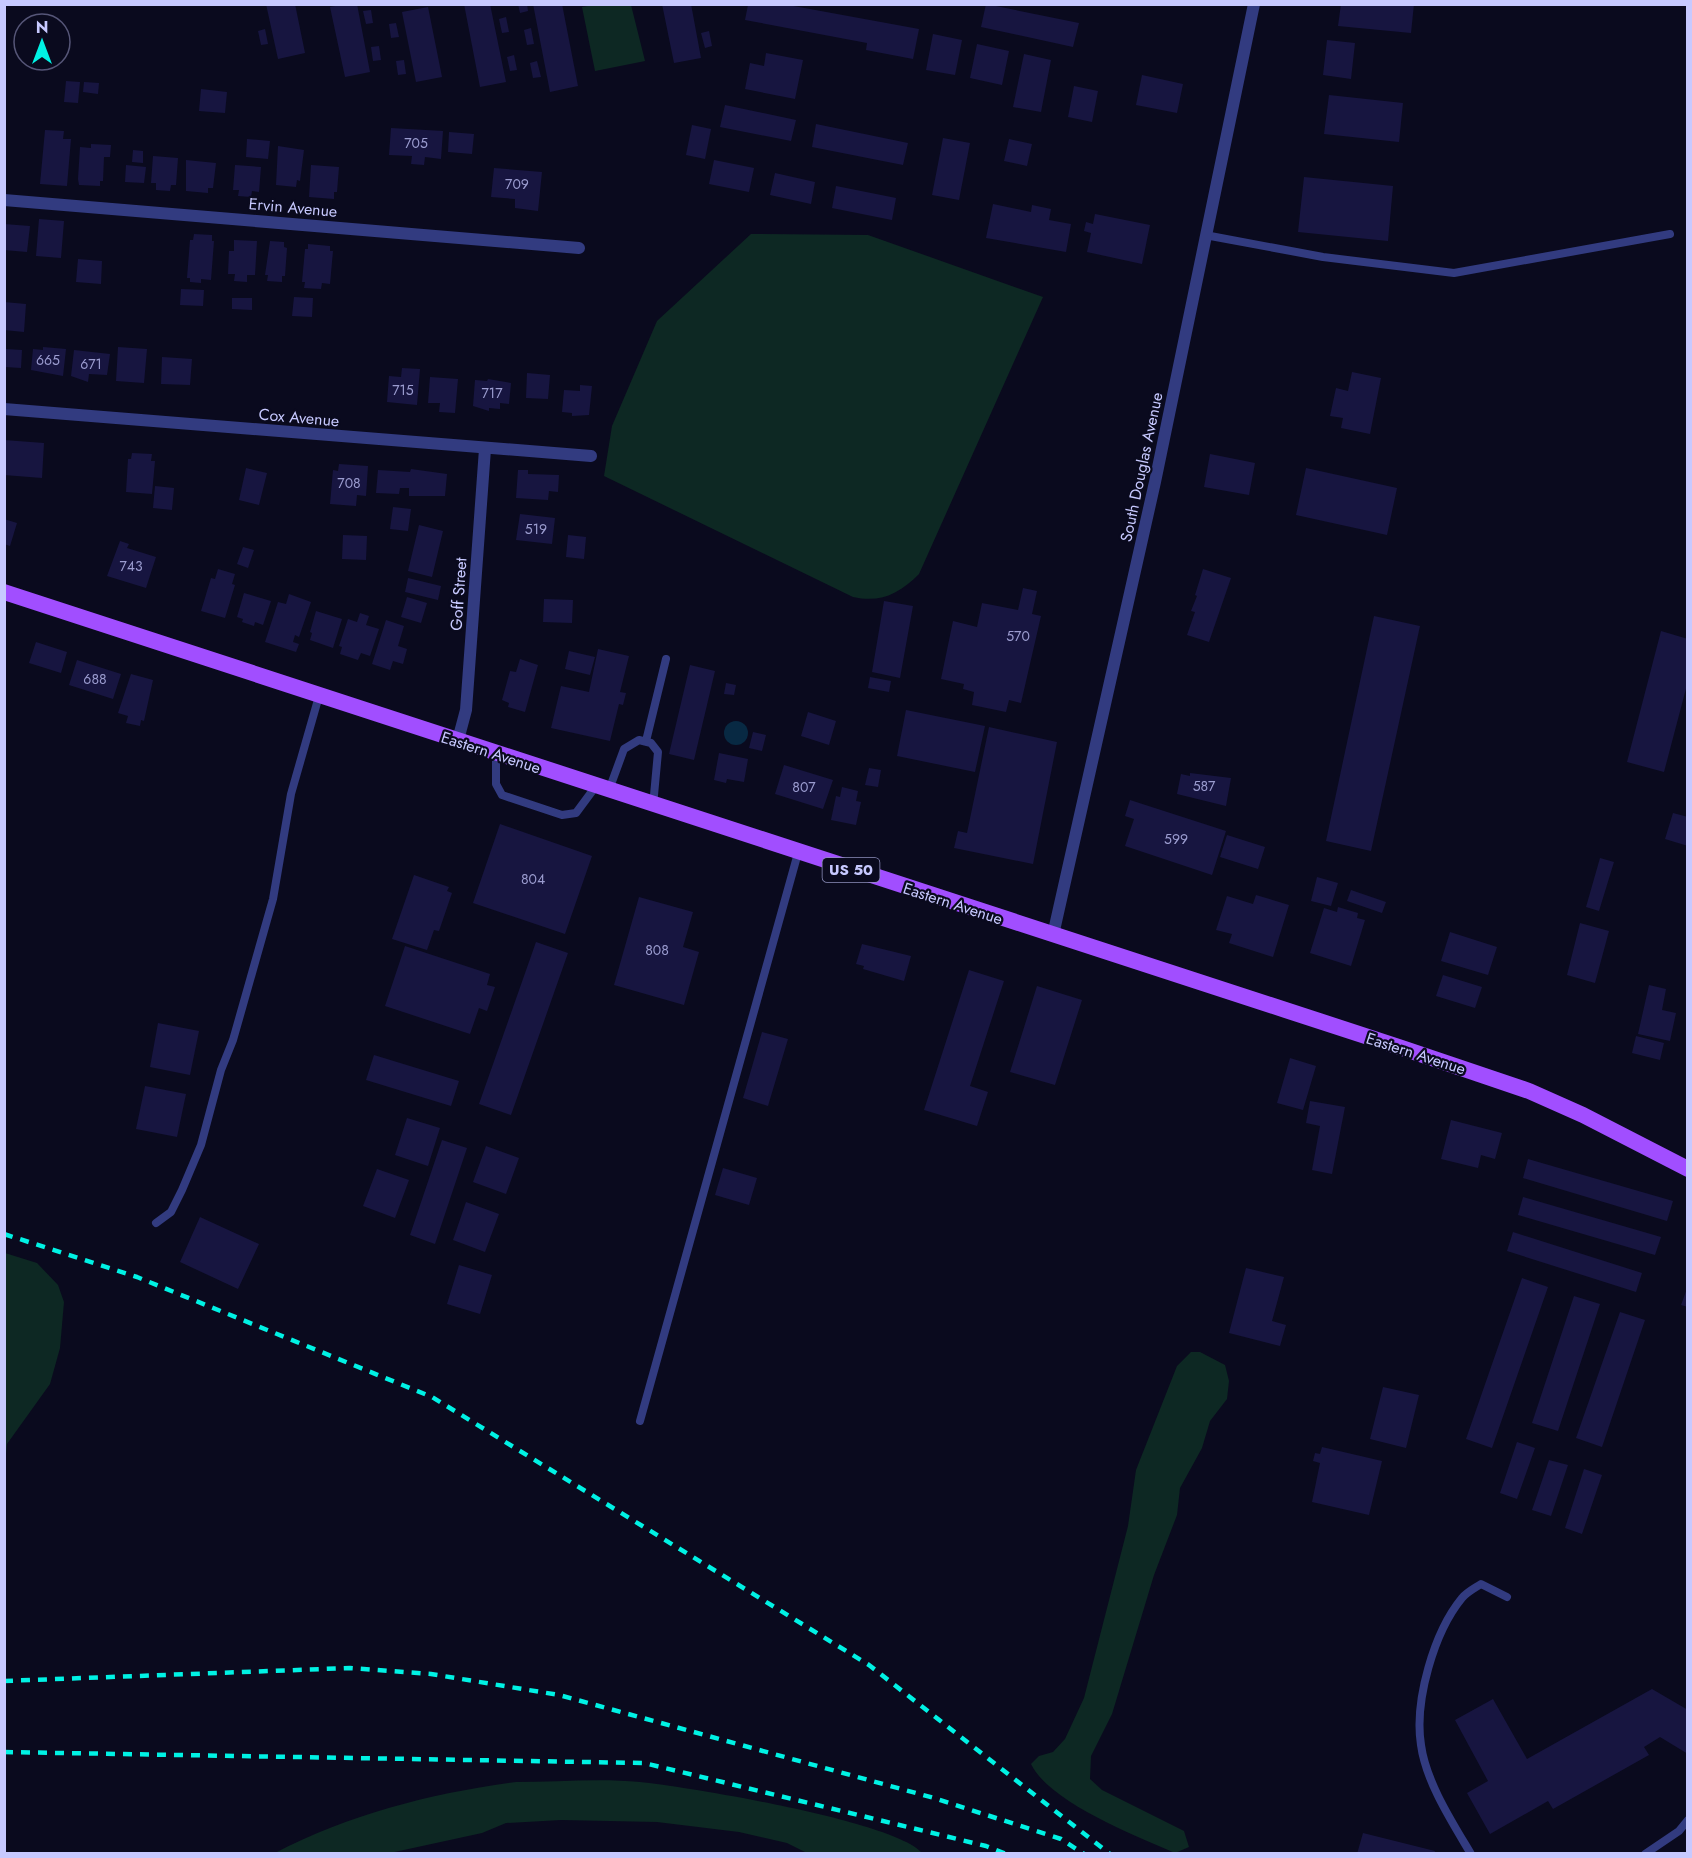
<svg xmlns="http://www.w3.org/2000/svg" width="1692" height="1858" viewBox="0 0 1692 1858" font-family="Jost,sans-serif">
	<rect width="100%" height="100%" fill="#0a0a1e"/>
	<path fill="#0d2823" d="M599,4L631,5L645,61L595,71L582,7Z
		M751,234L868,235L1043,297L919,574C899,594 881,603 853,597L604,476L612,426L657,321Z
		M5,1253L37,1263L58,1285L64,1302L60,1348L50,1384L7,1444L5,1464Z
		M1191,1352H1200L1225,1365L1229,1381L1227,1399L1210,1421L1202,1448L1180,1488L1177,1515L1154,1575L1112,1714L1091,1756L1090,1779L1102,1790L1184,1831L1189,1847L1175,1853C1136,1836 1049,1802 1031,1764L1039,1756L1053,1752L1065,1739L1084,1698L1128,1526L1136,1470L1177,1366Z
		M516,1782C557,1782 600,1778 640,1782C689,1787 895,1821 922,1853H807L787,1843L739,1832L657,1822L561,1820L506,1823L482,1833L390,1853H275C350,1814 433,1793 516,1782Z"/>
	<path fill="#082943" d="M724 733a12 12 0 1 1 24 0a12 12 0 1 1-24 0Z"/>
	<path fill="#171540" d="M266,4H295L305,53L278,59Z
		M345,4H357L370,72L345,77L330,7Z
		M464,4H490L506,82L480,87Z
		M518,4H527L528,11L520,13Z
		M533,4H562L578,86L550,92Z
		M662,4H691L701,58L674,63Z
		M986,4L1079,23L1073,47L981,27Z
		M1341,4H1414L1411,33L1338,26Z
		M748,5H788L919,29L913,59L866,50L867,43L745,20Z
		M428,7L442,77L416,82L402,12Z
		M371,10L373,23L366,24L363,11Z
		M506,17L509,32L502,33L499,19Z
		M396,23L399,37L391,38L389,24Z
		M531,28L534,44L527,45L524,30Z
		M265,29L268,44L261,45L258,31Z
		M709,31L712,46L705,48L701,33Z
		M933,34L962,40L955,75L926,70Z
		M1327,40L1355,43L1351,79L1323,75Z
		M977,44L1009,51L1002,85L970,78Z
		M379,46L381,60L373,61L371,47Z
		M766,53L803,60L795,99L745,89L750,63L764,66Z
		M1024,54L1051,60L1041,112L1013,107Z
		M514,55L517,70L510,71L507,57Z
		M404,60L406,74L398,75L396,61Z
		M537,61L541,77L533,78L530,63Z
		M1142,75L1183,84L1177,113L1136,105Z
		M66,81L80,82L78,103L64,102Z
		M84,82L99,83L98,94L83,92Z
		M1074,86L1098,91L1092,122L1068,117Z
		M201,89L227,92L225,113L199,111Z
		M1329,95L1403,103L1399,142L1324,134Z
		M725,105L796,120L791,141L720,127Z
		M816,124L908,143L903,165L812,147Z
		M692,125L711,129L705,159L686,155Z
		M391,128L443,131L441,159L425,157L424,165L411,164L412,156L389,155Z
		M45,130L64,131L63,139H71L67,186L40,184Z
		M449,132L474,134L472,154L448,152Z
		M943,138L970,143L959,200L932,195Z
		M247,139L270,141L268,159L246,157Z
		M1009,139L1032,144L1027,166L1004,161Z
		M91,144L111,145L110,157H104L103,181H100V186L79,185L78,179L80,147L91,148Z
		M278,146L304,150L300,181L297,180L296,187L276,185Z
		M133,150L143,151V163L132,162Z
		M153,156L178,158L176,185H171L170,191L156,190V183H151Z
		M186,160L216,163L213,188H208V193L186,191Z
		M714,160L754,168L749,192L709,184Z
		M126,165L146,167L144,183L125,182Z
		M235,165L261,167L259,192L252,191L251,197L238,196L239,190H233Z
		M311,165L339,167L337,192H334V199L309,197Z
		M494,168L542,172L538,211L515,208V199L491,197Z
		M775,173L815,182L811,204L770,195Z
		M1304,177L1393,186L1388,241L1298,232Z
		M836,186L896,198L892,220L832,208Z
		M993,204L1031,212L1032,205L1051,209L1049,220L1071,224L1066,252L986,238Z
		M1095,214L1150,225L1142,264L1087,252L1091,233L1084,231L1086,222L1093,224Z
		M39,219L64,221L61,258L36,256Z
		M4,224L30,226L27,252L4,250Z
		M194,234L212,235V241H214L211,280L201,279V283L190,282V278H187L190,240H193Z
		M234,240L257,241L255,275H247V282L234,281L235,274H228L229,251H234Z
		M270,241L284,242V247L287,248L285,276H282V282L267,281L268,275H265Z
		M308,244L330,246V251H333L330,284L322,283L321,289L304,288L305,282H302L305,249H308Z
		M78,259L102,261L101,284L76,282Z
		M181,289L204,290L203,306L180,305Z
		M294,297L313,298L312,317L292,316Z
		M232,298H252V310L232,309Z
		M4,302L26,304L24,332L4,330Z
		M43,347L66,349L63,376L31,370L33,349L43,350Z
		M118,347L147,349L144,383L116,381Z
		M6,349L22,350L21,368L5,367Z
		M74,350L110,354L107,375L89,374L88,382L71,376Z
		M162,357L192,359L190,385L161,384Z
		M402,368L420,369L417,405L387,402L389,376L401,377Z
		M1352,372L1381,378L1370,434L1341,428L1343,418L1330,416L1336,388L1348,391Z
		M527,373L550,375L548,399L526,398Z
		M430,377L458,379L455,413L439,412L440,403H428Z
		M488,379L511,383L509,404L500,403V409L489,408V411L473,406L475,380L487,381Z
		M580,385L592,386L589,415L572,416V413L562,412L564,390L580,391Z
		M4,440L44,443L42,478L4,475Z
		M132,453L152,454L151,461H155L152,494L126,492L128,459H131Z
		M1210,454L1255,463L1249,495L1204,487Z
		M339,464L368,466L366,496L357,495L356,506L330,504L333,470L338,471Z
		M246,468L267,473L259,505L239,500Z
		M1306,468L1397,488L1387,535L1296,515Z
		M411,469L447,474L445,496H409V488H400L399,494L376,493L378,470L410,472Z
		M518,470H528V474L559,475L558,492L549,491L548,500L516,498Z
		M155,486L174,488L172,510L153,508Z
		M393,507L411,509L408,531L390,529Z
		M520,514L555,518L552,544L516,540Z
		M4,519L17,523L10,546L4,544Z
		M419,525L443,531L432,577L408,571Z
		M343,535L367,536L366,560L342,559Z
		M568,535L586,537L584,559L566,557Z
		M120,541L129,544L127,548L156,557L146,588L107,576Z
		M243,547L254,550L248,568L237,564Z
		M218,569L235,574L232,584L235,585L225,618L201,611L211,578L215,579Z
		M1203,569L1231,578L1209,642L1187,635L1195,612L1191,611L1197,596L1195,595Z
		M408,578L441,586L438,600L405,592Z
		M1023,588L1037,591L1032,614L1041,616L1021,703L1009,700L1006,712L972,705L974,692L963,689L964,684L941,679L953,621L977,627L982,603L1018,610Z
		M244,593L271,601L263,625L255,622L254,626L242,622L243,619L237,617Z
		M289,594L311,602L299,637L295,635L293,642L299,644L296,652L265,642L278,602L286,604Z
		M407,597L427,603L421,623L401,617Z
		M544,599L573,600L572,623L543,622Z
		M884,601L913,606L900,678L872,672Z
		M316,611L342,619L333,648L310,640L312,633L310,632Z
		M360,613L369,616L366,625L379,629L370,656L361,653L358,660L340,654L342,647L339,646L348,619L357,622Z
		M1374,616L1420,626L1371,851L1326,841Z
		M386,620L404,626L398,646L407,649L403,664L393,661L390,670L372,664Z
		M1661,631L1688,639V681L1664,772L1627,762Z
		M36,642L67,652L61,673L29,663Z
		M598,649L629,656L620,692L626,693L623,705L619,704L610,741L551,728L561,686L589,692Z
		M569,651L595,657L590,675L565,669Z
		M520,659L538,665L525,712L508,707L509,703L502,700L510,671L516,672Z
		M77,660L121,674L113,699L69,685Z
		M690,665L715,671L694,760L669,754Z
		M131,674L153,680L144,721L141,720L140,726L126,723L128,716L118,713Z
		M870,677L891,681L889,692L868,688Z
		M726,683L736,685L734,695L724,694Z
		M906,710L985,726L975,772L897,756Z
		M808,712L836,721L829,745L801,736Z
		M989,727L1057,742L1033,864L954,848L958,831L967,833Z
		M753,732L766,735L762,751L749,748Z
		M719,753L748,759L744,782L727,779L726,783L714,780Z
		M784,765L833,780L823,809L775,794Z
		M869,768L881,770L878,787L865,785Z
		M1190,773L1231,778L1226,806L1177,794L1181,774L1190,776Z
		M842,787L858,791L856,801L861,802L856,825L831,820L836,796L840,797Z
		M1130,800L1226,831L1212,875L1125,846L1134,819L1125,816Z
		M1673,813L1688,817V846L1665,839Z
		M500,824L592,856L565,934L473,903Z
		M1227,835L1265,847L1258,869L1220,857Z
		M1600,858L1614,862L1599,911L1586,907Z
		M414,875L449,887L447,891L452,893L439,931L434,930L427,950L392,939Z
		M1317,877L1338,883L1331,906L1311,901Z
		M1351,890L1386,902L1382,913L1347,901Z
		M1256,895L1289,905L1273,957L1229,943L1232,934L1216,930L1227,896L1253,904Z
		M639,897L693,912L683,947L699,952L684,1005L614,985Z
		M1338,907L1358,913L1357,918L1365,920L1351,966L1310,953L1324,908L1337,912Z
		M1580,923L1609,931L1595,983L1567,975Z
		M1450,932L1497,947L1488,975L1441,961Z
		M536,942L568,953L511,1115L479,1104Z
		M862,944L911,956L904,981L863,969L864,966L856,964Z
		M405,946L490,974L487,985L495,987L487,1011L479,1008L470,1034L385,1006Z
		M969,970L1004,981L970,1086L988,1092L977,1126L924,1110Z
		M1443,975L1482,987L1475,1008L1436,996Z
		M1649,985L1666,989L1662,1010L1676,1013L1670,1041L1638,1034Z
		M1037,986L1082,1000L1055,1085L1010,1072Z
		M158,1023L199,1031L190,1075L150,1067Z
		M762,1032L788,1039L768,1106L743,1098Z
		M1636,1036L1664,1043L1660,1060L1632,1053Z
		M374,1055L459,1081L451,1106L366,1080Z
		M1290,1058L1316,1066L1303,1110L1277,1103Z
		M145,1086L186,1094L177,1137L136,1129Z
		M1310,1101L1345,1107L1332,1174L1312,1170L1320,1126L1306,1123Z
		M407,1118L440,1128L428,1166L395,1155Z
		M1451,1120L1502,1133L1495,1159L1481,1155L1478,1168L1441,1159Z
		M442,1140L467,1148L435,1244L410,1235Z
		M486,1146L519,1158L506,1194L473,1182Z
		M1528,1159L1673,1201L1667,1221L1523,1178Z
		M723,1168L757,1178L749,1205L715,1195Z
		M377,1169L409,1180L395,1218L363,1206Z
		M1523,1197L1661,1237L1655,1255L1518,1215Z
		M466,1202L499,1214L485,1252L453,1240Z
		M200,1217L259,1244L238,1289L180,1262Z
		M1513,1232L1642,1273L1636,1292L1507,1251Z
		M459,1265L492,1275L480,1314L447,1304Z
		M1246,1268L1284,1277L1272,1321L1286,1325L1280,1346L1229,1333Z
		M1522,1278L1548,1287L1492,1448L1466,1439Z
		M1688,1286V1307L1681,1305Z
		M1574,1296L1600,1304L1558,1431L1532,1423Z
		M1620,1312L1645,1320L1602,1447L1576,1438Z
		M1383,1387L1419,1395L1406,1448L1370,1439Z
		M1517,1442L1535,1448L1517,1499L1500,1493Z
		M1322,1447L1382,1461L1369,1515L1312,1502L1320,1463L1313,1461L1315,1453L1320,1454Z
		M1549,1460L1568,1465L1551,1516L1532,1510Z
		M1584,1469L1602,1475L1582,1534L1565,1528Z
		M1652,1689L1688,1710V1754L1660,1737L1644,1747L1649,1755L1553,1809L1548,1801L1490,1834L1467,1793L1488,1781L1455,1720L1493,1699L1527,1759Z
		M1363,1833L1435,1851L1434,1854H1357Z"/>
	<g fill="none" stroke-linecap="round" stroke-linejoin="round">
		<path stroke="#323b80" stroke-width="8" d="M1205,235L1323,257L1454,273L1670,234
			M646,741L666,659
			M496,753V784L502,795L562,815L576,813L596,786
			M609,790L624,749L639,740L651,743L658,752L653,806
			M156,1223L171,1212L182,1190L201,1145L221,1070L233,1040L273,899L291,794L319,696
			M640,1421L798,853
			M1471,1854C1452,1822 1426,1782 1421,1745C1414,1701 1434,1632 1462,1598C1467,1592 1475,1588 1481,1584L1507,1597
			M1645,1854L1679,1831L1688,1820"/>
		<path stroke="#323b80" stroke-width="12" d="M4,200L579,248
			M4,409L591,456
			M458,740L466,710L485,449
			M1053,935L1155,482L1254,4"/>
		<path stroke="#a14eff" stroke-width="16" d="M4,592L1402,1048L1529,1091L1583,1115L1688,1169"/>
		<path stroke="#00f2e4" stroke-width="4.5" stroke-dasharray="9 8" stroke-linecap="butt" d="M4,1234L137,1277L432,1397L869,1665L1110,1854
			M4,1681L350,1668L431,1674L559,1695L934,1798L1061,1839L1084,1854
			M4,1752L644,1763L986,1846L1006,1854"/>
	</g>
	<g text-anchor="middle" stroke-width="4.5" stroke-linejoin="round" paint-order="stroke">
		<g font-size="14" fill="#9b9ccf">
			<text x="416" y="148">705</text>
			<text x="517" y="189">709</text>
			<text x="48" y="365">665</text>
			<text x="91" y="369">671</text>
			<text x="403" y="395">715</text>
			<text x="492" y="398">717</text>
			<text x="349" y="488">708</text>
			<text x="536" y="534">519</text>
			<text x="131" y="571">743</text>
			<text x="1018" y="641">570</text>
			<text x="95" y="684">688</text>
			<text x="1204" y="791">587</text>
			<text x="804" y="792">807</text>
			<text x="1176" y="844">599</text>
			<text x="533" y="884">804</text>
			<text x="657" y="955">808</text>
		</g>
		<rect fill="#0a0a1e" stroke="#8e90bc" stroke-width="1.5" x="822.5" y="858" width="57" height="24" rx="4.5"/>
		<g font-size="15" font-weight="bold" fill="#c7c9ff">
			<text x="851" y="875">US 50</text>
		</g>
		<g font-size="16" fill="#c7c9ff" stroke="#0a0a1e">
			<text transform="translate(293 207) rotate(5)" y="6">Ervin Avenue</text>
			<text transform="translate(299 417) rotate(5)" y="6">Cox Avenue</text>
			<text transform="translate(1141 467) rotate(-78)" y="6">South Douglas Avenue</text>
			<text transform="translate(458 594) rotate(-86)" y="6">Goff Street</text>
			<text transform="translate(491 752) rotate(18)" y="6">Eastern Avenue</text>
			<text transform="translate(953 903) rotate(18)" y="6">Eastern Avenue</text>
			<text transform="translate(1416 1053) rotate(18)" y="6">Eastern Avenue</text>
		</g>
	</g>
	<rect width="1692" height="1858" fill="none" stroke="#c7c9ff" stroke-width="12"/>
	<g transform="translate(42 42)"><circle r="28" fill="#0a0a1e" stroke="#565678" stroke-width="1.5"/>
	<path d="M0-4.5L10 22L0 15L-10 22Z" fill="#00f2e4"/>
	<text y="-9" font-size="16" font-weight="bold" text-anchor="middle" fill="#c7c9ff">N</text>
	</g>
</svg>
